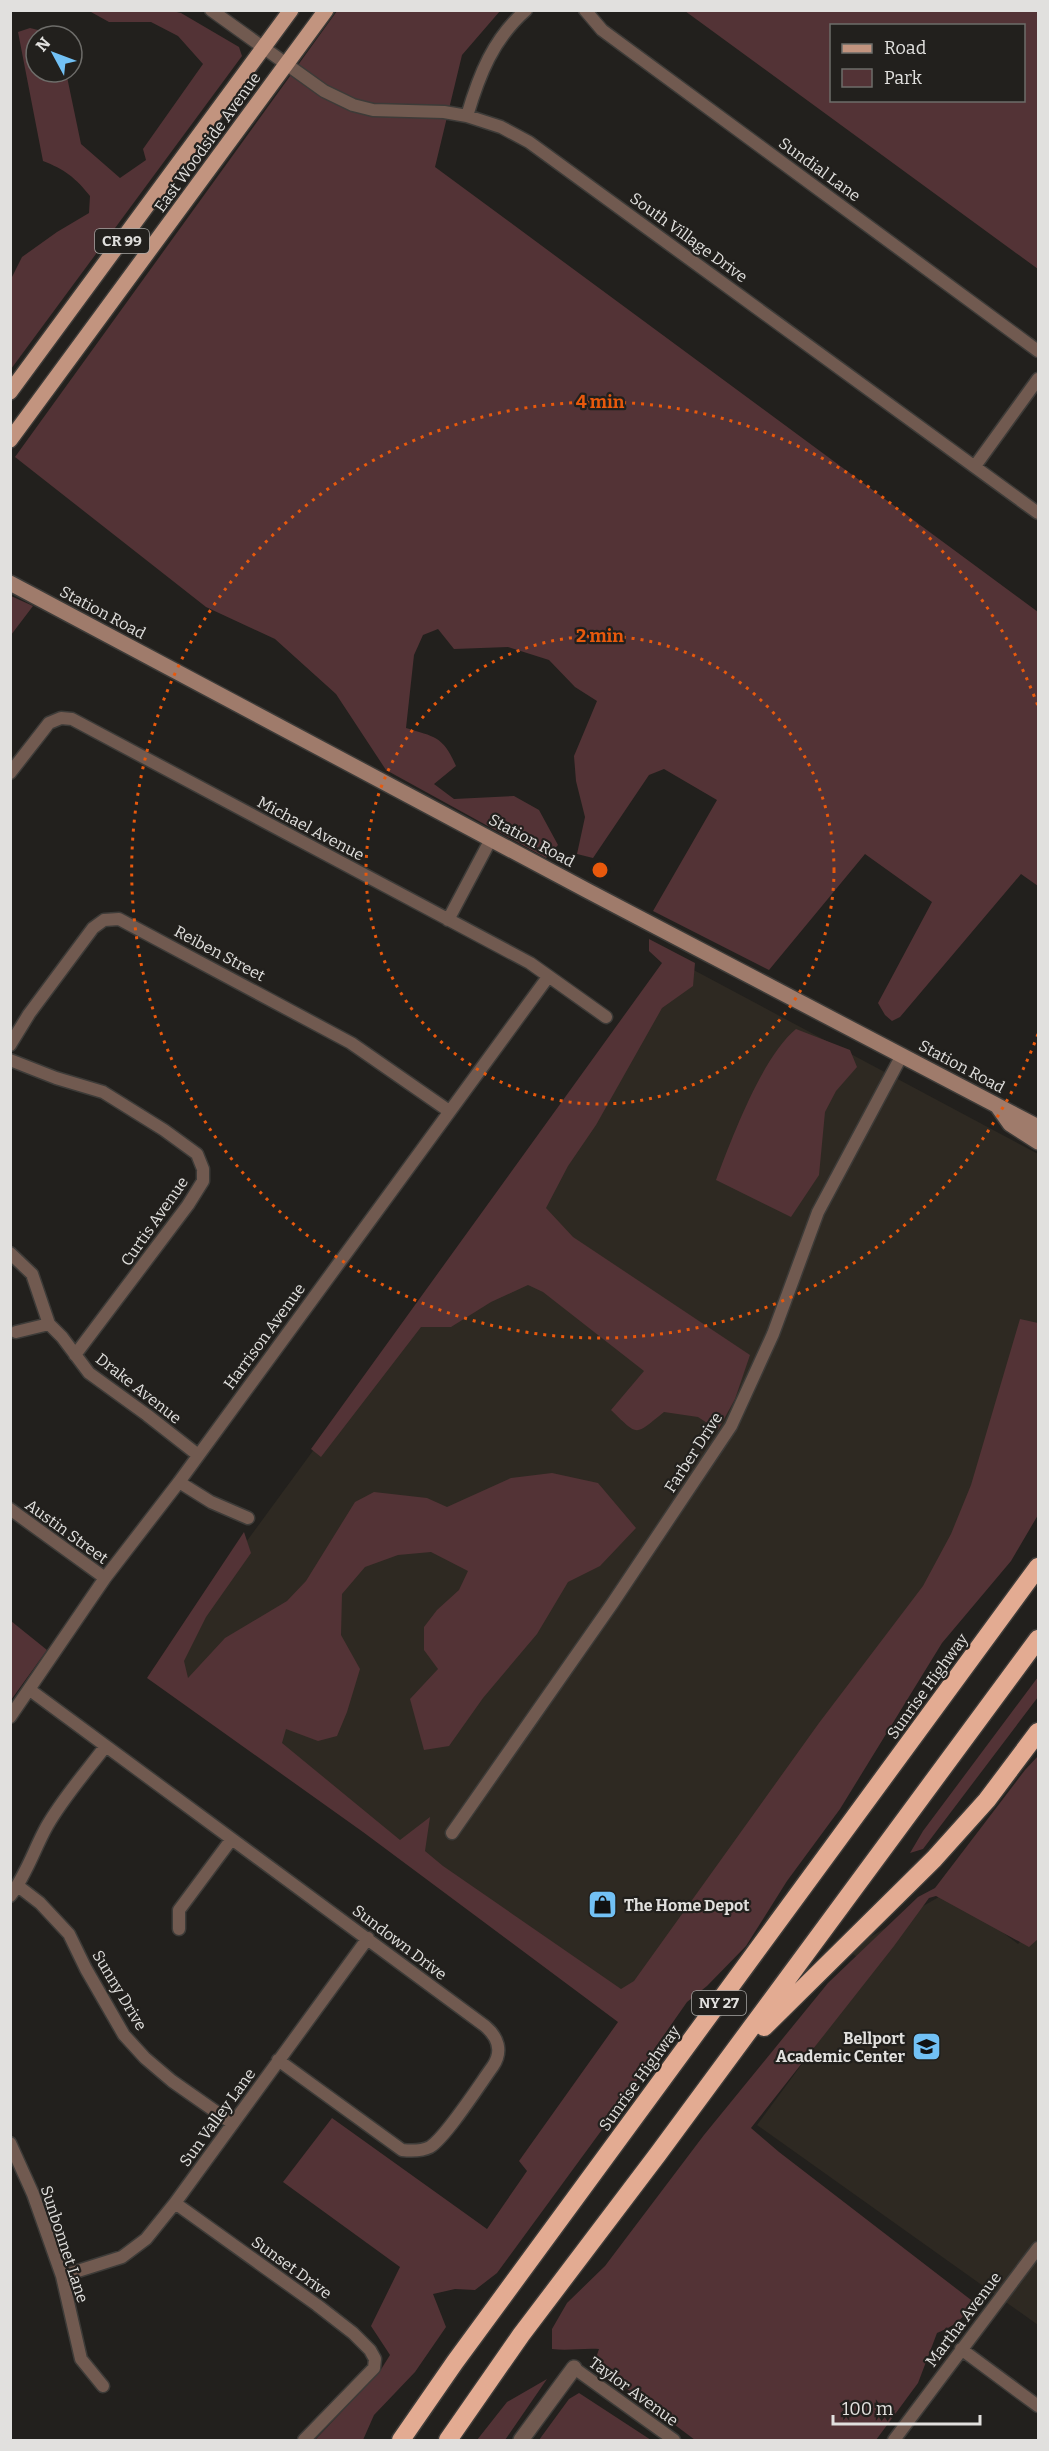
<svg xmlns="http://www.w3.org/2000/svg" width="1049" height="2451" viewBox="0 0 1049 2451" font-family="Bitter,serif">
	<rect width="100%" height="100%" fill="#22201d"/>
	<path fill="#2e2922" d="M673,959L1038,1154V1336L934,1593L628,2001L151,1672Z
		M949,1891L1018,1944L1038,1923V2325L757,2125L872,1969L848,1950Z"/>
	<path fill="#533336" fill-rule="evenodd" d="M98,11L168,10L181,13L239,47L242,56L11,369V279L22,257L57,232L89,213L90,196C76,178 64,169 43,161L18,32L30,28L58,35L36,36V72H66L81,144L120,178L146,160L143,149L203,64L178,36L151,22H109L91,12Z
		M337,11H500L462,55L435,167L1038,612V886L1021,874L900,1017L892,1021L885,1015L878,1003L932,902L865,854L769,970L653,911L717,800L664,769L649,775L593,858L577,854L585,817L576,781L574,756L597,701L575,687L549,660L508,647L454,649L438,629L423,635L414,655L406,728C435,737 443,736 456,766L434,784L454,799L514,796L539,810L558,845L546,858L386,770L336,694L275,639L206,607L15,457Z
		M685,11H1038V269ZM832,26H1024V100H832Z
		M11,596L33,606L11,635Z
		M649,939L695,963L693,986L662,1008L596,1125L568,1166L546,1208L573,1237L750,1355L735,1399L718,1430L698,1417L664,1412C634,1436 639,1437 611,1410L644,1371L543,1292L528,1285L491,1302L451,1327H421L321,1457L311,1449L662,963L649,951Z
		M796,1029L850,1050L857,1067L836,1091L825,1112L819,1175L791,1217L716,1180C732,1138 762,1057 796,1029Z
		M1020,1319L1038,1323V1515L1011,1561L942,1643L840,1809L787,1881L746,1946L707,1986L687,2002L650,2055L634,2086L497,2273L475,2290L455,2289L433,2294L446,2327L415,2372L374,2415L363,2440H315L380,2371L390,2355L371,2326L400,2267L283,2182L332,2118L487,2229L527,2171L519,2161L618,2022L363,1832L147,1678L244,1532L251,1553L206,1617L184,1661L188,1678L225,1638L287,1601L306,1581L355,1502L374,1492L427,1498L447,1507L511,1478L552,1473L598,1483L636,1528L600,1566L568,1582L537,1634L483,1698L449,1746L424,1750L410,1699L438,1669L424,1650V1627L437,1610L459,1590L468,1571L431,1552L398,1555L365,1567L342,1594L341,1635L360,1669L347,1712L337,1736L318,1741L286,1729L282,1743L400,1840L430,1817L425,1851L443,1866L621,1989L634,1981L819,1723L923,1586L951,1534L971,1485Z
		M11,1621L47,1650L11,1700Z
		M1038,1677V1697L923,1849L910,1853L923,1831Z
		M1038,1756V1939L1029,1947L936,1896L929,1898L894,1946L751,2128L779,2152L975,2303C963,2318 955,2326 937,2333L918,2383L876,2440H695L594,2364L599,2349C583,2348 568,2351 552,2349V2329L567,2303L605,2266L704,2135L828,1983L918,1897L935,1888L1025,1770Z
		M547,2379L505,2440H477L507,2402Z
		M579,2393L651,2440H539L569,2399Z"/>
	<g fill="none" stroke-linecap="round" stroke-linejoin="round">
		<defs>
			<path id="minor" d="M211,10L324,91L353,105L373,110L444,112L467,116L501,127L529,142L1038,513
				M585,10L602,30L1038,351
				M467,116C479,75 493,39 526,10
				M975,466L1038,379
				M10,773L49,723L61,718L72,719L530,963L606,1017
				M448,920L491,839
				M10,1045L29,1014L93,928L104,920L119,919L351,1043L449,1111
				M10,1060L56,1078L103,1092L164,1130L197,1154L203,1169V1181L188,1205L75,1355
				M10,1253L32,1274L49,1324L62,1337L89,1373L147,1415L198,1455
				M16,1332L49,1324
				M179,1482L211,1502L248,1518
				M10,1509L105,1578
				M30,1690L485,2026C498,2037 503,2051 493,2066C480,2084 446,2137 430,2147C422,2151 411,2151 402,2150L278,2060
				M10,1717L105,1578L179,1482L548,977
				M452,1833L612,1604L731,1426L773,1334L818,1212L902,1055
				M18,1886L40,1903L69,1934L86,1969L124,2035L145,2058L172,2081L232,2123
				M10,1896C27,1874 34,1849 47,1826C63,1798 85,1773 105,1747
				M179,1929V1910L231,1840
				M10,2143L33,2194L62,2276L81,2359L103,2386
				M175,2203L317,2305L353,2333L370,2350L375,2359L374,2368L304,2440
				M62,2276L122,2257L146,2239L175,2203L368,1938
				M961,2349L1038,2406
				M574,2368L674,2440
				M894,2440L1038,2248"/>
			<path id="tertiary" d="M521,2440L574,2368"/>
			<path id="secondary" d="M10,583L588,891L1038,1127
				M998,1107L1010,1124L1038,1142"/>
			<path id="primary" d="M10,392L291,10
				M10,440L326,10"/>
			<path id="motorway" d="M764,2027L934,1859L987,1800L1038,1732
				M401,2440L455,2362L1038,1567
				M448,2440L521,2335L658,2154L1038,1639"/>
		</defs>
		<use href="#minor" stroke="#3d3b38" stroke-width="15"/>
		<use href="#tertiary" stroke="#3d3b38" stroke-width="18"/>
		<use href="#secondary" stroke="#3d3b38" stroke-width="18"/>
		<use href="#primary" stroke="#3d3b38" stroke-width="18"/>
		<use href="#motorway" stroke="#3d3b38" stroke-width="21"/>
		<use href="#minor" stroke="#715a50" stroke-width="12"/>
		<use href="#tertiary" stroke="#715a50" stroke-width="15"/>
		<use href="#secondary" stroke="#9f7b6b" stroke-width="15"/>
		<use href="#primary" stroke="#c2947f" stroke-width="15"/>
		<use href="#motorway" stroke="#e3ab92" stroke-width="18"/>
	</g>
	<g fill="none" stroke="#e8590c" stroke-width="3" stroke-dasharray="3 6">
		<circle cx="600" cy="870" r="234"/>
		<path d="M1038 1034A468 468 0 1 1 1038 706"/>
	</g>
	<defs>
		<symbol id="shop-square" viewBox="-11 -11 22 22"><rect x="-9" y="-9" width="18" height="18" rx="4" fill="#72c1f5" stroke="#22201d"/><path d="M-5-2.5h2.3a2.7 3.5 0 0 1 5.4 0H5L5.5 6h-11ZM-1.5-2.5h3a1.5 2.3 0 0 0-3 0Z" fill="#111"/></symbol>
		<symbol id="school-square" viewBox="-11 -11 22 22"><rect x="-9" y="-9" width="18" height="18" rx="4" fill="#72c1f5" stroke="#22201d"/><path d="M0-5L7-2L0 1L-7-2ZM-4 1L0 2.5L4 1V4Q0 6-4 4Z" fill="#111"/></symbol>
	</defs>
	<g fill-rule="evenodd">
		<use href="#shop-square" x="586" y="1888" width="33" height="33"/>
		<use href="#school-square" x="910" y="2030" width="33" height="33"/>
	</g>
	<g text-anchor="middle" stroke-width="4.5" stroke-linejoin="round" paint-order="stroke">
		<g fill="#22201d" stroke="#a8a6a4" stroke-width="1.5">
			<rect x="95" y="229" width="54" height="24" rx="4.5"/>
			<rect x="692" y="1991" width="54" height="24" rx="4.5"/>
		</g>
		<g font-size="15" font-weight="bold" fill="#e1e0de">
			<text x="122" y="246">CR 99</text>
			<text x="719" y="2008">NY 27</text>
		</g>
		<g font-size="16" fill="#e1e0de" stroke="#22201d">
			<text transform="translate(207 142) rotate(-54)" y="6">East Woodside Avenue</text>
			<text transform="translate(820 169) rotate(36)" y="6">Sundial Lane</text>
			<text transform="translate(689 237) rotate(36)" y="6">South Village Drive</text>
			<text transform="translate(103 612) rotate(28)" y="6">Station Road</text>
			<text transform="translate(311 828) rotate(28)" y="6">Michael Avenue</text>
			<text transform="translate(532 840) rotate(28)" y="6">Station Road</text>
			<text transform="translate(220 953) rotate(28)" y="6">Reiben Street</text>
			<text transform="translate(962 1066) rotate(28)" y="6">Station Road</text>
			<text transform="translate(154 1221) rotate(-55)" y="6">Curtis Avenue</text>
			<text transform="translate(264 1336) rotate(-54)" y="6">Harrison Avenue</text>
			<text transform="translate(139 1388) rotate(38)" y="6">Drake Avenue</text>
			<text transform="translate(693 1452) rotate(-57)" y="6">Farber Drive</text>
			<text transform="translate(67 1531) rotate(36)" y="6">Austin Street</text>
			<text transform="translate(927 1686) rotate(-54)" y="6">Sunrise Highway</text>
			<text transform="translate(400 1942) rotate(37)" y="6">Sundown Drive</text>
			<text transform="translate(120 1990) rotate(59)" y="6">Sunny Drive</text>
			<text transform="translate(639 2078) rotate(-54)" y="6">Sunrise Highway</text>
			<text transform="translate(217 2117) rotate(-54)" y="6">Sun Valley Lane</text>
			<text transform="translate(65 2244) rotate(72)" y="6">Sunbonnet Lane</text>
			<text transform="translate(292 2267) rotate(36)" y="6">Sunset Drive</text>
			<text transform="translate(963 2319) rotate(-53)" y="6">Martha Avenue</text>
			<text transform="translate(634 2391) rotate(36)" y="6">Taylor Avenue</text>
		</g>
		<g font-size="16" font-weight="bold" fill="#e1e0de" stroke="#22201d" text-anchor="start">
			<text x="624" y="1911">The Home Depot</text>
			<text x="905" y="2044" text-anchor="end">Bellport<tspan x="905" dy="18">Academic Center</tspan></text>
		</g>
	</g>
	<circle cx="600" cy="870" r="9" fill="#e8590c" stroke="#22201d" stroke-width="3"/>
	<g font-size="18" text-anchor="middle" font-weight="bold" fill="#e8590c" stroke="#22201d" stroke-width="4.5" stroke-linejoin="round" paint-order="stroke">
		<text x="600" y="408">4 min</text>
		<text x="600" y="642">2 min</text>
	</g>
	<rect width="1049" height="2451" fill="none" stroke="#e1e0de" stroke-width="24"/>
	<rect x="830" y="24" width="195" height="78" fill="#22201d" stroke="#6e6d6a" stroke-width="1.5"/>
	<rect x="842" y="44" width="30" height="9" fill="#c2947f" stroke="#6e6d6a" stroke-width="1.5"/>
	<text x="884" y="54" font-size="18" fill="#e1e0de">Road</text>
	<rect x="842" y="69" width="30" height="18" fill="#533336" stroke="#6e6d6a" stroke-width="1.5"/>
	<text x="884" y="84" font-size="18" fill="#e1e0de">Park</text>
	<g transform="translate(54 54) rotate(311)"><circle r="28" fill="#22201d" stroke="#6e6d6a" stroke-width="1.5"/>
	<path d="M0-4.5L10 22L0 15L-10 22Z" fill="#72c1f5"/>
	<text y="-9" font-size="16" font-weight="bold" text-anchor="middle" fill="#e1e0de">N</text>
	</g>
	<path d="M833 2415v9h147v-9" fill="none" stroke="#e1e0de" stroke-width="3"/>
	<text x="842" y="2415" font-size="18" fill="#e1e0de" stroke="#22201d" stroke-width="4.5" paint-order="stroke">100 m</text>
</svg>
